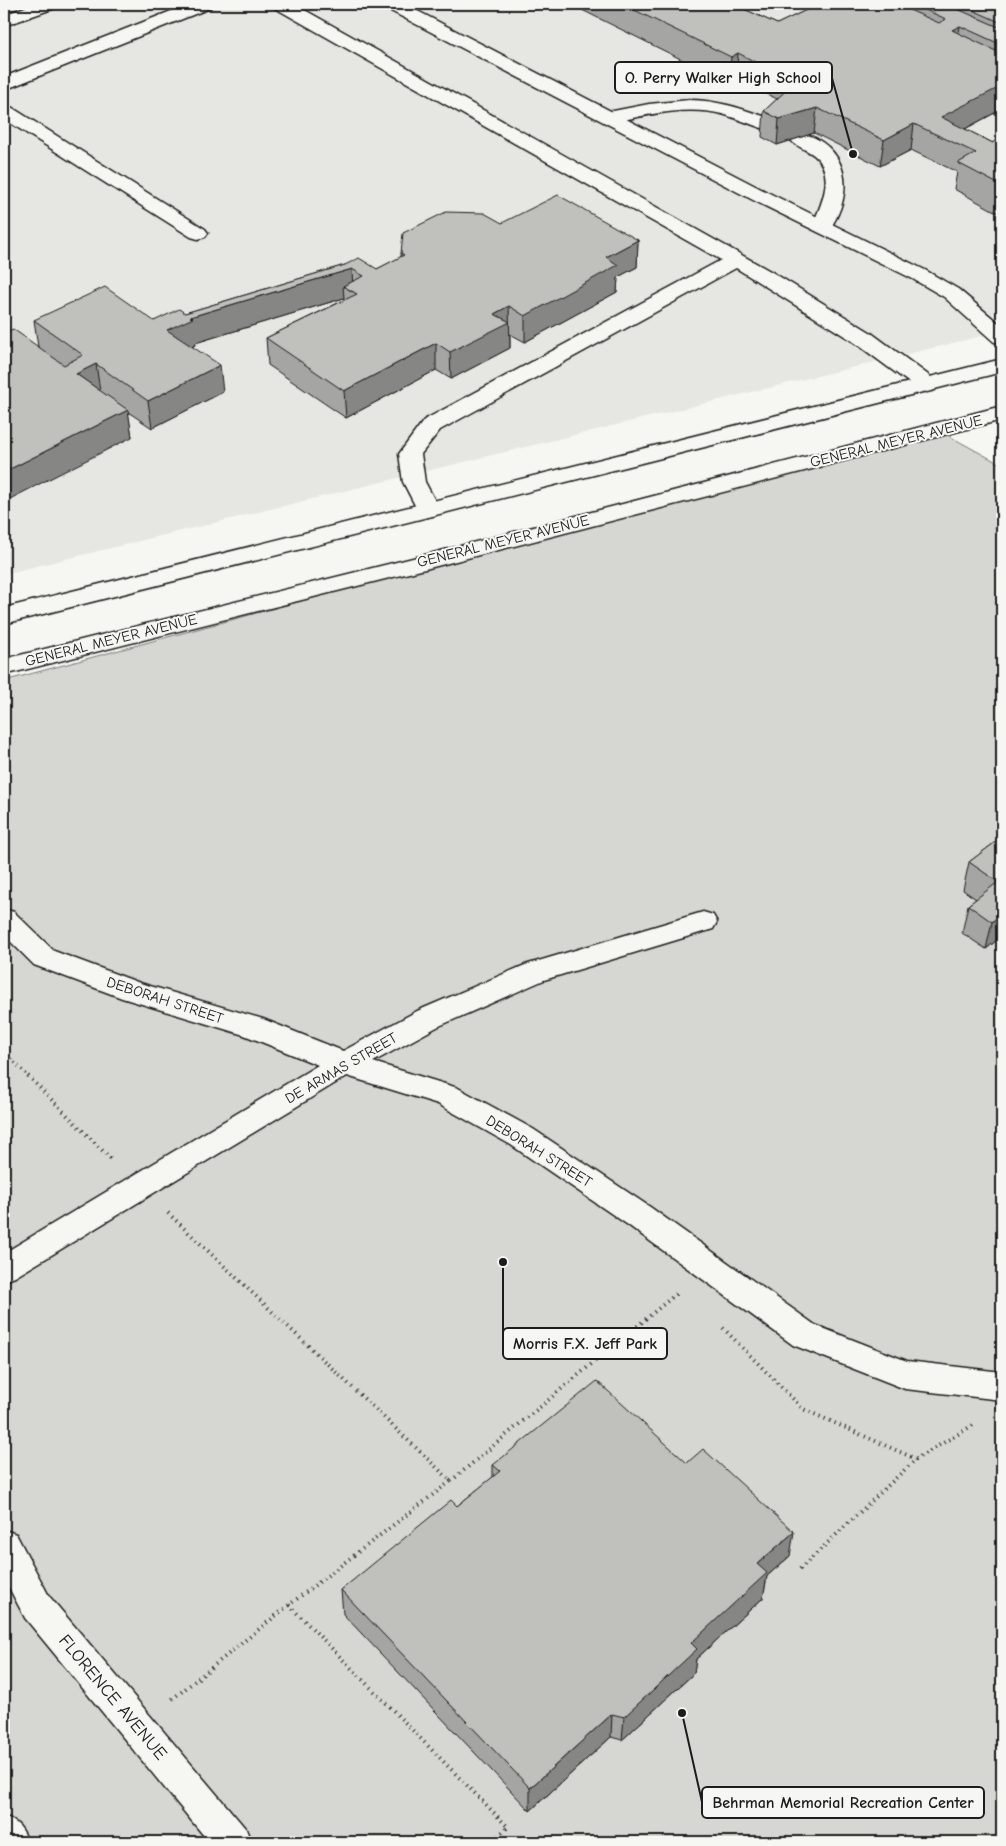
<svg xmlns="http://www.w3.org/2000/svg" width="1006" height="1846" viewBox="0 0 1006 1846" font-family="'Comic Neue',sans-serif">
	<rect width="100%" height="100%" fill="#f6f6f2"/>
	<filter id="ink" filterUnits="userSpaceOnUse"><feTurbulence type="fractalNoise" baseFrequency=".02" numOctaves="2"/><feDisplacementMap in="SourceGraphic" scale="10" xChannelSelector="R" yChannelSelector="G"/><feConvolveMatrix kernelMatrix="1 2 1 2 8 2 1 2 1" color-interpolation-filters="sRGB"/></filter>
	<g filter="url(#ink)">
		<path fill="#e6e6e2" d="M4,4H1002V331L4,574Z"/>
		<path fill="#d6d6d2" stroke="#797977" d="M938,430L1002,465V1842H4V681Z"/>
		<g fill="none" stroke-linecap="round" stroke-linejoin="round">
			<defs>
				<path id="lane" d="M33,4H58L55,8L4,26V15Z
					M189,4H213L210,8L4,90V77Z
					M272,4H294L772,272L870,332L935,380L938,385L935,390L927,392L919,390L854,342L736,268L440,430L421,454L425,482L440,510L436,515L428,517L420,515L403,482L399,454L424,420L721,260L275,8Z
					M689,100C722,100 750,112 781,122L784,126L781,130L774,132C756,127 740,119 722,114C686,105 645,115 610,123L603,121L600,117L603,113L649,104Z
					M4,105L11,107L205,229L208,233L205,237L198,239L191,237L4,119Z
					M799,132C849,145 856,192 829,230L822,232L815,230L812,226C821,206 836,174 815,156C807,149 795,147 789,138L792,134Z
					M4,1816C18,1822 23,1828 28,1842H4Z"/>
				<path id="street" d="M382,4H404L767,192L925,270L958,289L1002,326V343L994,342L944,297L911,278L753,200L385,8Z
					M4,909L14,912L54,951L140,983L263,1019L343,1051L417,1011L525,965L703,912L713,915L717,922L713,929L544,980L437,1027L373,1062L458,1088L533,1129L650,1207L815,1325L907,1361L1002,1372V1400L905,1389L793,1345L628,1225L511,1145L438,1104L347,1076L15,1277L4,1281V1253L318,1065L244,1035L122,998L34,965L4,935Z
					M4,1530L16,1534L49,1596L246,1829L251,1842H209L25,1618L4,1578Z"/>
				<path id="secondary" d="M1002,359V372L4,624V608Z
					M1002,406V420L429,568L4,675V659L429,554Z"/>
			</defs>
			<use href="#lane" stroke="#1c1c1c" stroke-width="3"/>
			<use href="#street" stroke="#1c1c1c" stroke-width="3"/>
			<use href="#secondary" stroke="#1c1c1c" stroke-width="3"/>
			<path stroke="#1c1c1c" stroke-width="3" stroke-dasharray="1 4" stroke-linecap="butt" d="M4,1052L29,1077"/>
			<path stroke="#1c1c1c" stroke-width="4" stroke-dasharray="1 4.5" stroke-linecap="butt" d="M28,1076L111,1159
				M168,1213L451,1481L289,1605L170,1701
				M723,1328L803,1409L916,1459L975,1424
				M451,1481L677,1293
				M800,1569L916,1459
				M289,1605L508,1827L491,1842"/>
			<use href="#lane" fill="#f6f6f2" fill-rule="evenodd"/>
			<use href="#street" fill="#f6f6f2" fill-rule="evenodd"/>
			<use href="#secondary" fill="#f6f6f2" fill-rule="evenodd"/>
		</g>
		<path fill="#a5a5a3" stroke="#1c1c1c" d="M582,4H733L777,24L819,4H1002V109L965,129L993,143L1002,132V215L954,189L957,172L911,150L880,166L814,133L777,145L762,137L764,111L777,99L736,79L729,83L582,10Z
			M502,223L638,240L637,267L618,277L617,292L525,342L510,334V348L451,379L436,370L346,418L268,365L266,338L344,300V298L195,343V345L192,347L223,392L152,428L128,412L132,437L38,347L34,320L154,321L185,313L345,265L377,269L401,257V253Z
			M1002,837V936L986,949L962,933L968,905L976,899L963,890L969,862Z
			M493,1465L790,1556L767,1576L763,1598L696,1659L694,1673L622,1740L611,1737L530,1811L343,1614L341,1590L457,1506L493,1477Z"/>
		<path fill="#868684" stroke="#1c1c1c" d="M960,26L957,51L952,30Z
			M738,53L736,79L729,83L731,57Z
			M1002,78V109L946,139L941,117Z
			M817,108L814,133L777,145L779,119Z
			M914,124L911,150L880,166L884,140Z
			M638,240L637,267L618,277L617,292L525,342V316L606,257Z
			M352,269L353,292L343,286L344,298L195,343V345L170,357L167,330L190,317Z
			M509,306L510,348L451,379L450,352L494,314Z
			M436,343V370L346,418L344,391Z
			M96,364L100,391L76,374Z
			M220,365L223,392L152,428L148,401Z
			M128,410L132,437L4,502V472Z
			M1002,913V936L986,949L992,922Z
			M794,1532L790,1556L767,1576L763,1598L696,1659L694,1673L622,1740L624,1717L691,1643L757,1564Z
			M612,1714L611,1737L530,1811V1788Z"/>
		<path fill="#c0c0bd" stroke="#1c1c1c" d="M622,4H733L777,24L819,4H896L939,23L946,19L912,4H946L1001,28L1002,27V45L960,26L952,30L1002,54V78L1001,79L1002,80V86L941,117L993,143L1002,132V186L958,163L976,153L914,124L884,140L817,108L779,119L764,111L795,82L738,53L731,57Z
			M959,4H1002V23Z
			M558,195L638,240L606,257L618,265L525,316L509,306L494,314L510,322L450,352L436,343L344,391L266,338L357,294L343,286L364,276L352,269L190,317L193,318L167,330L220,365L148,401L96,364L76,374L128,410L4,472V333L13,329L64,365L83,355L34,320L105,287L154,321L179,309L185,313L345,265L359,258L377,269L404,255L401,253L403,233L446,212L484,213L502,223Z
			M1002,837V913L992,922L968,905L998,882L969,862Z
			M597,1381L687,1463L703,1449L794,1532L757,1564L767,1573L691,1643L697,1649L624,1717L612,1714L530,1788L341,1590L451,1500L457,1506L500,1471L493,1465Z"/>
	</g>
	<g text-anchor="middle" stroke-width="4" stroke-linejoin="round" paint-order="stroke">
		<g font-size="15" fill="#1c1c1c" stroke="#f6f6f2">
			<text transform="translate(896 441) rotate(-14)" y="5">GENERAL MEYER AVENUE</text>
			<text transform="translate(503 541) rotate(-14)" y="5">GENERAL MEYER AVENUE</text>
			<text transform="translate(111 640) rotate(-14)" y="5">GENERAL MEYER AVENUE</text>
			<text transform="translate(165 1000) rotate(18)" y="5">DEBORAH STREET</text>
			<text transform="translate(341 1068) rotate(-30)" y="5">DE ARMAS STREET</text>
			<text transform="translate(539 1151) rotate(32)" y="5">DEBORAH STREET</text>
		</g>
		<g font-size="18" fill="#1c1c1c" stroke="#f6f6f2">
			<text transform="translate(113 1697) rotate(50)" y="6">FLORENCE AVENUE</text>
		</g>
	</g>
	<path fill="none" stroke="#1c1c1c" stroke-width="2" d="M853 154L832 78M503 1262L503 1343M682 1713L702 1802"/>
	<g fill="#1c1c1c" stroke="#f6f6f2" stroke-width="2">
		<circle cx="853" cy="154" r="5"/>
		<circle cx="503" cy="1262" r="5"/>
		<circle cx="682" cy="1713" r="5"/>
	</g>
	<g fill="#f6f6f2" stroke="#1c1c1c" stroke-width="2">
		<rect x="615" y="62" width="217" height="31" rx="5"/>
		<rect x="503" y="1328" width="164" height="31" rx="5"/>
		<rect x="702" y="1787" width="282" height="31" rx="5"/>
	</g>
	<g font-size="16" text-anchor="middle" font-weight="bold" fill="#1c1c1c">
		<text x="723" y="83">O. Perry Walker High School</text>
		<text x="585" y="1349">Morris F.X. Jeff Park</text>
		<text x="843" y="1808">Behrman Memorial Recreation Center</text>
	</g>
	<rect width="1006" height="1846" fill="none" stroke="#f6f6f2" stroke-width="20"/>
	<rect x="10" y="10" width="986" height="1826" fill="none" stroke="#1c1c1c" stroke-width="2" filter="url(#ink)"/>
</svg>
